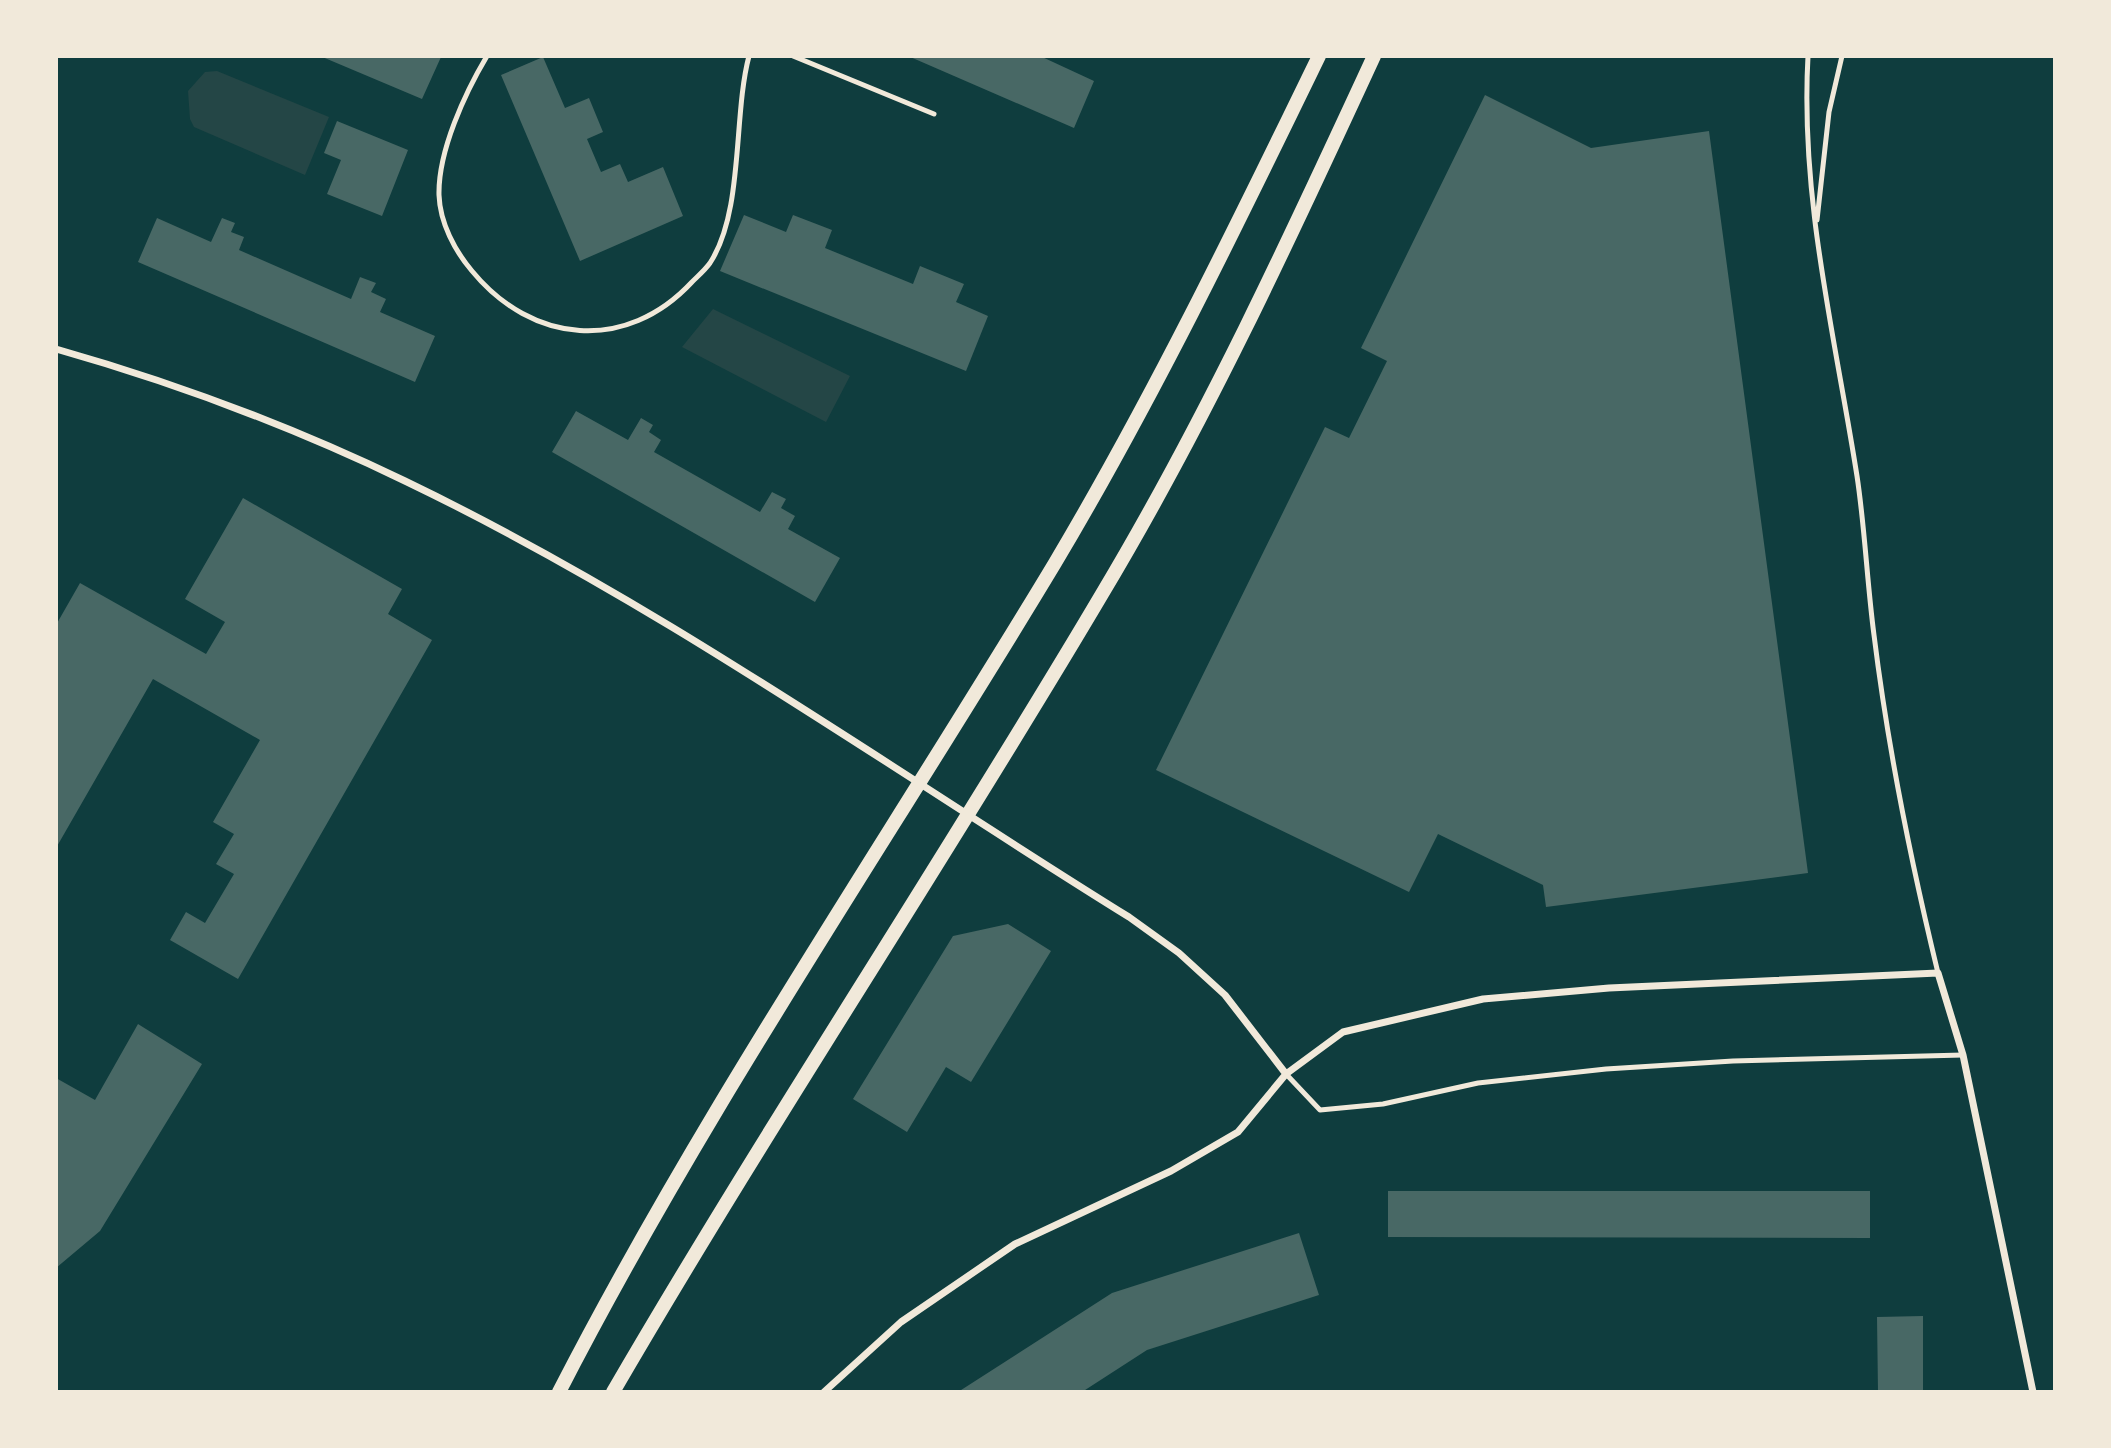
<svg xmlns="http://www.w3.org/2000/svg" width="2111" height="1448" viewBox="0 0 2111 1448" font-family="'Alegreya Sans',sans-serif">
	<rect width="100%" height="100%" fill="#0f3d3e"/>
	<path fill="#244646" d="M217,71L329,117L305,175L194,127L190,119L188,91L205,72Z
		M713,309L850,376L826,422L682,347Z"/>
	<path fill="#486865" d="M320,56H438L441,57L422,99Z
		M908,56H1040L1094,81L1074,128Z
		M543,57L565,108L589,98L603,132L587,139L601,172L620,164L628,182L663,167L683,216L580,261L501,75Z
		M1485,95L1591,148L1709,131L1808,873L1546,907L1543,885L1438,834L1409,892L1156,770L1325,427L1349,438L1387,361L1361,348Z
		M337,121L408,150L382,216L327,194L341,160L324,153Z
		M744,215L786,232L793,215L832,230L825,248L913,284L920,266L964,284L956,302L988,316L966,371L720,271Z
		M157,218L211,242L222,218L235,223L231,232L244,237L239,250L351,299L360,277L376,283L371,292L386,299L380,312L435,336L415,382L138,262Z
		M576,411L628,440L641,418L653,425L649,432L661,440L654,452L760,512L772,492L786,499L781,508L795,516L788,529L840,558L815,602L552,452Z
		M243,498L402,589L388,614L432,640L238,979L170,940L186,912L205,923L234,874L216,864L234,834L213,822L260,740L153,679L56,848V625L80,583L206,654L225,622L185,599Z
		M1008,924L1051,951L971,1082L946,1067L907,1132L853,1099L953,936Z
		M138,1024L202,1064L100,1231L56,1268V1078L95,1100Z
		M1388,1191H1870V1238L1388,1237Z
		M1299,1233L1319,1295L1147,1350L1082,1392H958L1112,1293Z
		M1923,1316V1392H1878L1877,1317Z"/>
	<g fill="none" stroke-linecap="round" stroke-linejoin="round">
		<path stroke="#f1e9da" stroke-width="5" d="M487,56C465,93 438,151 439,195C440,223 455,251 472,271C532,344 626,353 692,282C698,276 705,270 710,263C744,211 733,116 749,56
			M793,56L934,114
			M1808,56C1800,199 1835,336 1857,476C1865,529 1867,582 1874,635C1888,749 1911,862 1938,973
			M1817,220L1829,112L1842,56
			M1286,1074L1320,1110L1383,1104L1478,1083L1606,1069L1733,1061L1963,1055"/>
		<path stroke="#f1e9da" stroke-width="7" d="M56,349C176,383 293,427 405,481C659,603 890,769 1129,917L1179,953L1225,995L1286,1074
			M824,1392L901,1322L1015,1244L1171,1171L1238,1132L1286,1074L1343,1032L1483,999L1609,988L1938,973L1963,1055L2033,1392"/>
		<path stroke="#f1e9da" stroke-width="14" d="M559,1392C706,1106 889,839 1055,563C1152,400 1236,227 1319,56
			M613,1392C770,1122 943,863 1102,594C1205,422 1290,238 1374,56"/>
	</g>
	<rect width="2111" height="1448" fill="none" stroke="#f1e9da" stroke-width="116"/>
</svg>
